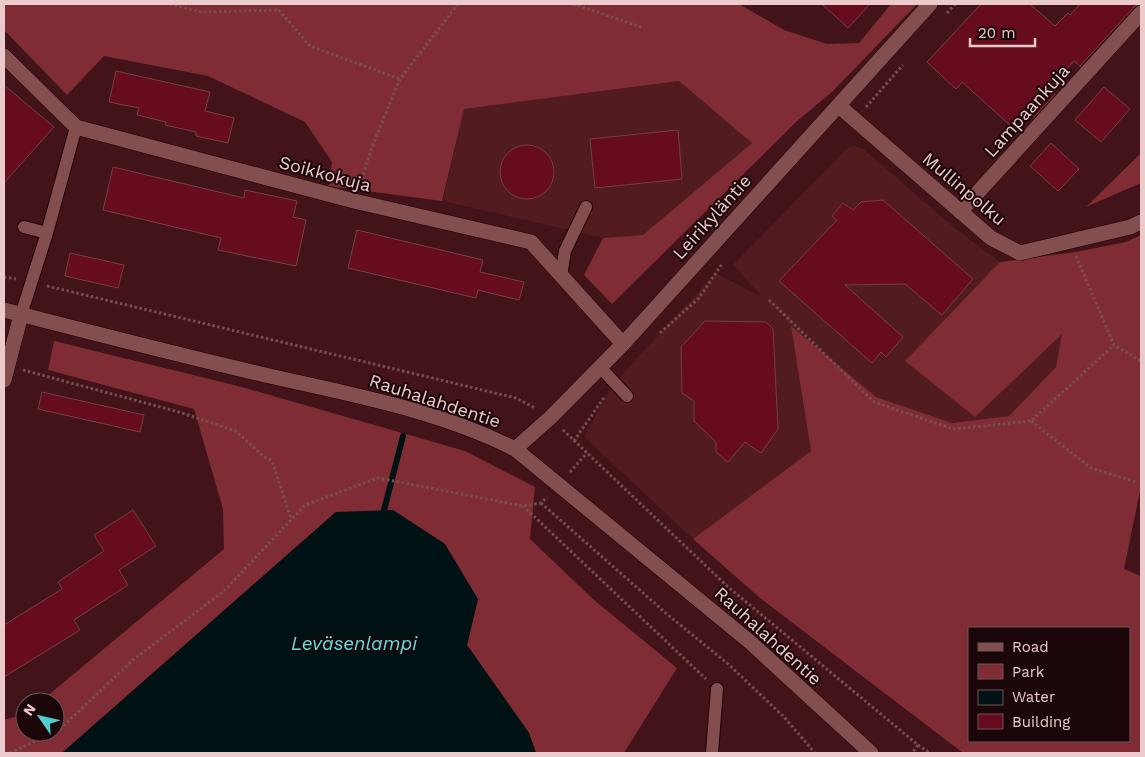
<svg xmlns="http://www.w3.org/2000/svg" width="1145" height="757" viewBox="0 0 1145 757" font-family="'Work Sans',sans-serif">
	<rect width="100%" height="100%" fill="#421318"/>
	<path fill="#511b20" d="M679,81L753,142L643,236L603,238L443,201L464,109Z
		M854,146L862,148L956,229L1000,262L1063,334L1056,367L1009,416L952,423L876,397L791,327L811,451L693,539L584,437L612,385L716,273L762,297L733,265L846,149Z"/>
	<path fill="#802c35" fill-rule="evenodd" d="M4,4H739L784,30L827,44L859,43L891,4H917L833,91L796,122L612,304L584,275L603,238L643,235L752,143L679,81L464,109L442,201L329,186L332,162L305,122L208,76L104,56L67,95L4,30Z
		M1141,153V183L1086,207Z
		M1141,235V486L1124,569L1141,576V753H963L760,598L693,539L811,451L791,326L876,397L952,423L1009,416L1056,367L1062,334L975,417L905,361L1000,262L1076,252L1126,242ZM969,628H1129V741H969Z
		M54,341L238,386L465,451L535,487L530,539L594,600L677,668L624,753H536L529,733L467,645L478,599L336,512L62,753H4V720L25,714V732H55V702H40L224,549L223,509L194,409L48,370Z"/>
	<path fill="#001213" d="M393,510L445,544L478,599L467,645L529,733L536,753H62L336,512Z"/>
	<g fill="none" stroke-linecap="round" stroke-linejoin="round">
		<path stroke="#001213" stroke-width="6" d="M382,518L403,436"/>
	</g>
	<path fill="#670c1e" stroke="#744042" d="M822,4H870L848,28Z
		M981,4H1030L1055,26L1068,13L1070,15L1080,4H1140L1134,7L1080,66L1074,61L1049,89L1055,94L1034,117L1027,111L1012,127L962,82L956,89L927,62Z
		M116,71L210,92L205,111L234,118L228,143L196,136V132L165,125L166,122L137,115L139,108L109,102Z
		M4,85L54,127L4,183Z
		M1104,87L1130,109L1101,142L1075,120Z
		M678,130L682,179L595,188L590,139Z
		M1051,143L1079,169L1058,191L1030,166Z
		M500 172a27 27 0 1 1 54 0a27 27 0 1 1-54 0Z
		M113,167L244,198L245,190L297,201L293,217L306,220L296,266L218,250L221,238L103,210Z
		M883,200L973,279L942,315L905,284L845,285L903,337L886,357L881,352L872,363L779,281L837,220L832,216L843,203L853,210L861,202Z
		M357,230L483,260L480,272L524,282L519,300L478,290L476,298L348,268Z
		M70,253L124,265L118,288L65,276Z
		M705,321L766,322L773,329L778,429L761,453L745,442L728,462L716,452V442L694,421V401L682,393L681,347Z
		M42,392L144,415L140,432L38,409Z
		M133,510L156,546L119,570L128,585L74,620L80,630L4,677V625L62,589L58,582L104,551L94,535Z"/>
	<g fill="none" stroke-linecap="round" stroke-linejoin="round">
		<defs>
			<path id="lane" d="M24,227L47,233
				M561,276L565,251L586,207
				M21,315L47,233L76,127
				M600,367L627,396
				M712,753L717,689"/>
			<path id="street" d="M4,56L76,127L354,201L531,242L623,344
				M839,106L991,238L1020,253L1130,227L1141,222
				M960,212L1141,13
				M4,380L21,315"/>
			<path id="secondary" d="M4,310C89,332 175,354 261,374C347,394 436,409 515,449L750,642L871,753
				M515,449L551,417L623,344L930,4"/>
		</defs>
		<use href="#lane" stroke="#260004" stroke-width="14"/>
		<use href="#street" stroke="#260004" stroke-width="16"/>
		<use href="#secondary" stroke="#260004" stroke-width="16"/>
		<path stroke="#784e51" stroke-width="3" stroke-dasharray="2.5 2.5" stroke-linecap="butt" d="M170,4L201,12L279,10L310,46L400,79
			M573,4L641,27
			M947,13L955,4
			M866,107L903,65
			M360,184L372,147L400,79L458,4
			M1076,256L1114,345L1141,361
			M4,277L16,279
			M47,286L516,398L535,408
			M769,300L874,402L953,429L1031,421L1114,345
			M660,333L699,298L722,264
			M23,370L179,412L236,431L263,456L272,461L291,519
			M1031,421L1091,468L1136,482
			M563,430L727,586L918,745L912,753
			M574,441L605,396
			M570,472L587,453
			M541,503L668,615L727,663L784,717L815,753
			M523,506L706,679
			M55,731L61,728L133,660L224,591L305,505L378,478L523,506L541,503L547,497
			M918,745L930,753
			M10,753L54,732"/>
		<use href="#lane" stroke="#834e50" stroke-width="12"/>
		<use href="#street" stroke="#834e50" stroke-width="15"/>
		<use href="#secondary" stroke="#834e50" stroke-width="15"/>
	</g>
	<g text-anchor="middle" stroke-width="4" stroke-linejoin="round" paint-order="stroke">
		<g font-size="18" fill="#eacaca" stroke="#1b0709">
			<text transform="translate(1027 111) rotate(-48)" y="6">Lampaankuja</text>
			<text transform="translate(325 174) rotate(15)" y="6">Soikkokuja</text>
			<text transform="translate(964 189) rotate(40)" y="6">Mullinpolku</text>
			<text transform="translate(712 217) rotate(-48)" y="6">Leirikyläntie</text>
			<text transform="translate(435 401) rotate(18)" y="6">Rauhalahdentie</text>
			<text transform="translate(768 636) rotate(42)" y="6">Rauhalahdentie</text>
		</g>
		<g font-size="19" font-style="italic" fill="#62dee1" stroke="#1b0709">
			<text x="354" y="650">Leväsenlampi</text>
		</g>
	</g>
	<rect width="1145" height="757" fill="none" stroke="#eacaca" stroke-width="10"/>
	<rect x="968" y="627" width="162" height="115" fill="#1b0709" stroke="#6e5556"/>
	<rect x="978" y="643" width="25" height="8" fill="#834e50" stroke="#6e5556"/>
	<text x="1012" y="652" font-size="15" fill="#eacaca">Road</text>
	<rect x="978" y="664" width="25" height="15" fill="#802c35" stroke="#6e5556"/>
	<text x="1012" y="677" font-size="15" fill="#eacaca">Park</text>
	<rect x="978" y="690" width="25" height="15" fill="#001213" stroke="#6e5556"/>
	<text x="1012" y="702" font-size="15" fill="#eacaca">Water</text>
	<rect x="978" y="714" width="25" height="15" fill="#670c1e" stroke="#6e5556"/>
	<text x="1012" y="727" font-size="15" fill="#eacaca">Building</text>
	<g transform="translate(40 717) rotate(304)"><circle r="24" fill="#1b0709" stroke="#6e5556"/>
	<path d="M0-4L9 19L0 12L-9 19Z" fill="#52cdcf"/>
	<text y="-8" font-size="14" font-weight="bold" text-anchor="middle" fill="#eacaca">N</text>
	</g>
	<path d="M970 38v8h65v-8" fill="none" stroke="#eacaca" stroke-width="2.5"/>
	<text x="978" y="38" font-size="15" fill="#eacaca" stroke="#1b0709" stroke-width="4" paint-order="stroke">20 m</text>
</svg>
